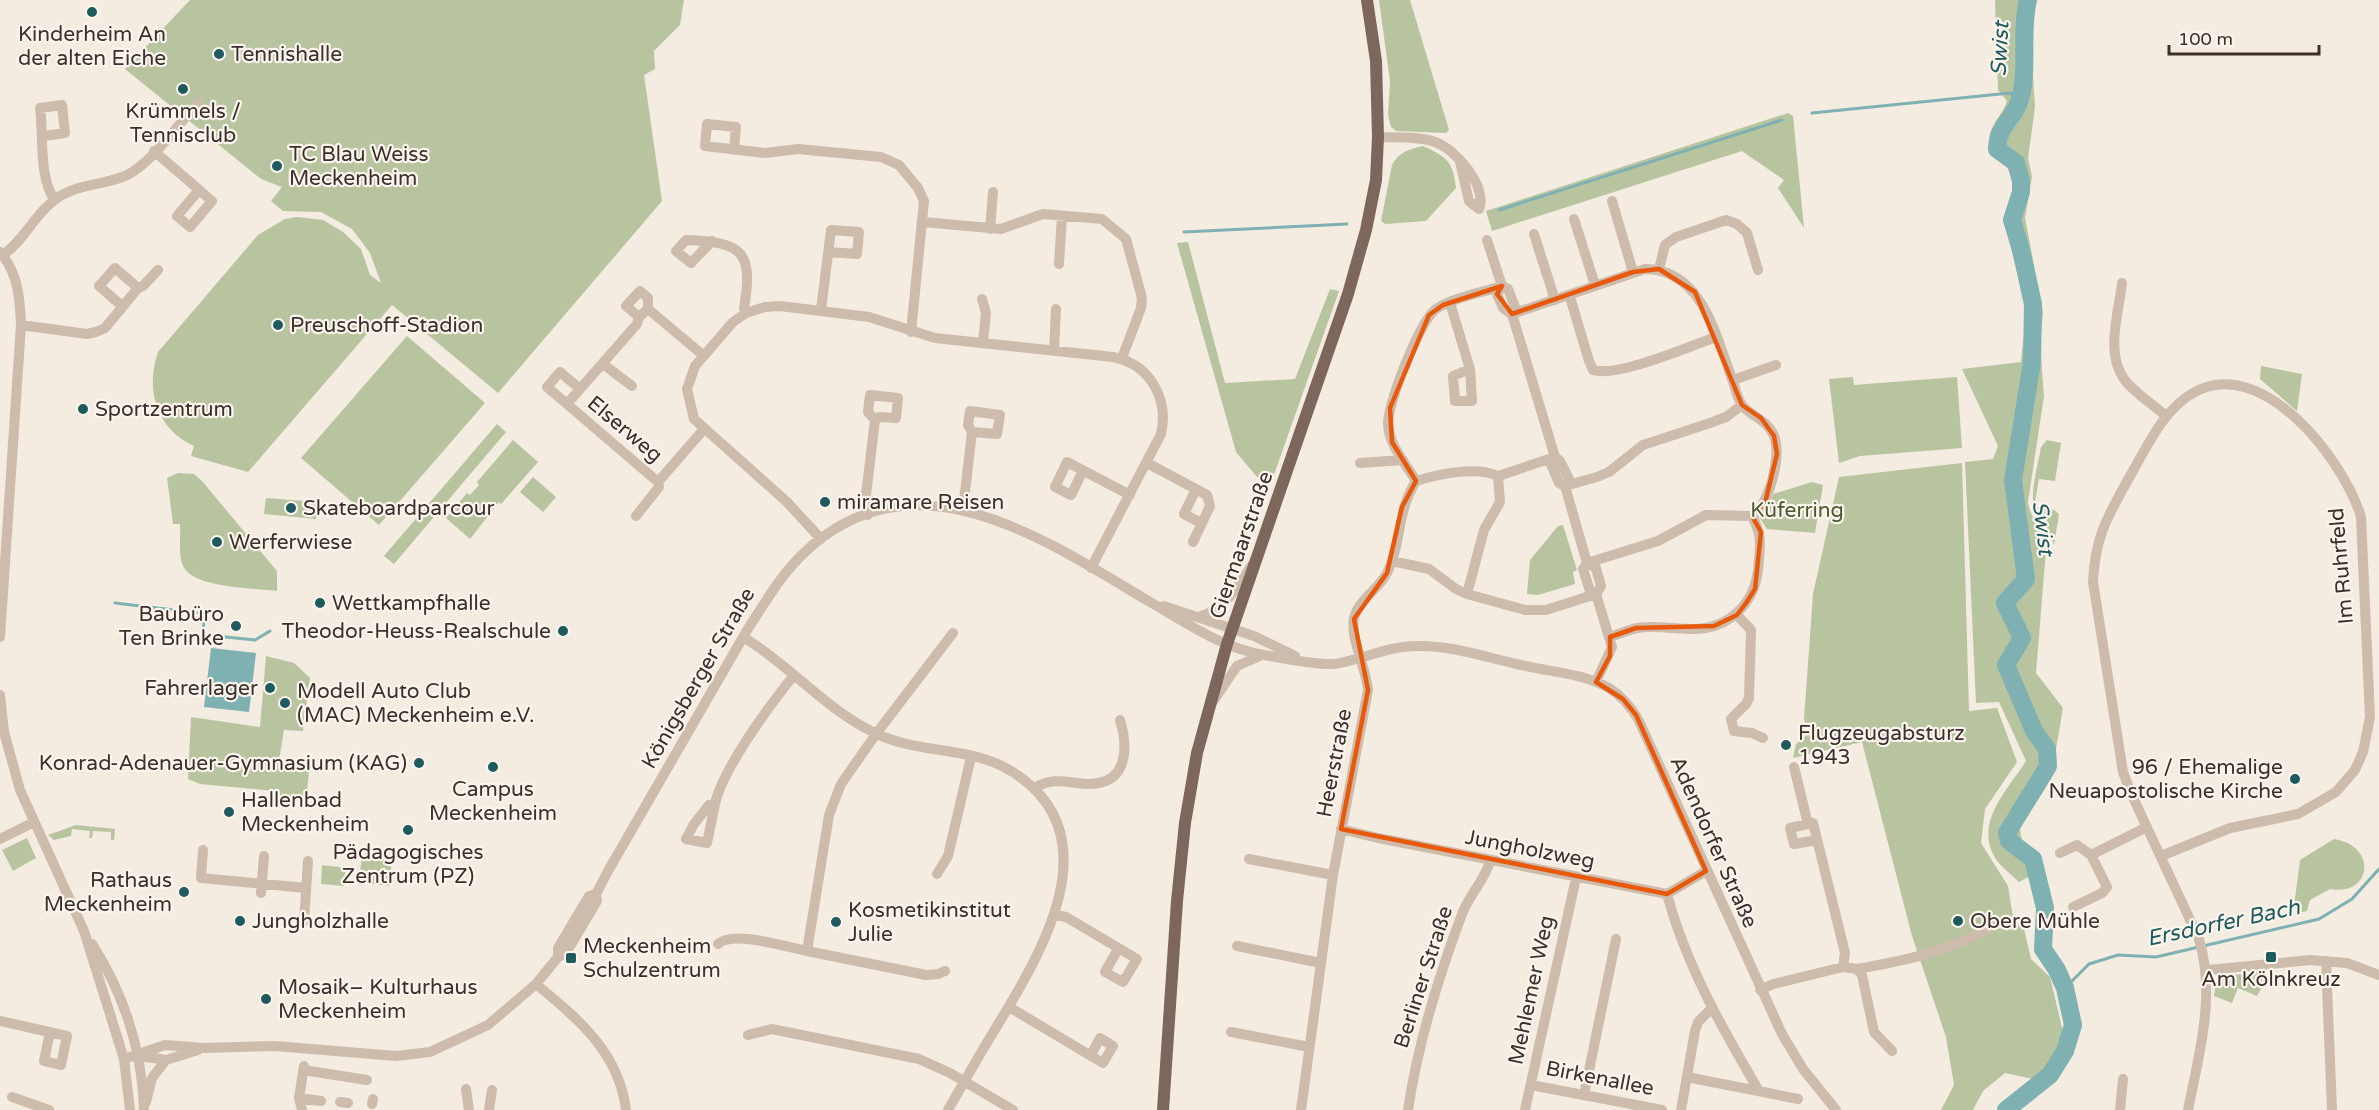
<svg xmlns="http://www.w3.org/2000/svg" width="2379" height="1110" viewBox="0 0 2379 1110" font-family="'Varela Round',sans-serif">
	<rect width="100%" height="100%" fill="#f4ebe1"/>
	<path fill="#b8c4a0" d="M190,0H684L680,25L654,51L655,69L644,75L662,201L498,393L392,305L248,472L191,456L194,446C156,429 145,389 158,352L258,235L285,219L297,217L323,220L343,232L361,249L370,275L381,283L370,253L352,229L321,212L283,211L271,201L282,187L261,179L125,69Z
		M1379,0H1410L1449,130L1446,133L1396,131L1391,127L1388,115L1390,81Z
		M1995,0H2037L2030,29L2035,107L2028,158L2032,177L2025,218L2043,312L2040,344L2044,396L2028,502C2031,521 2045,531 2046,550L2036,673L2063,708L2051,779L2020,828L2022,843L2035,859L2039,871L2019,882C2011,874 1998,865 1993,854C1976,820 2009,788 2026,761L1999,702L1976,703L1965,462L1993,459L1998,446L1962,369L2021,362C2022,343 2028,322 2025,303C2022,277 2010,253 2007,227C2005,210 2019,196 2015,179C2011,160 1986,156 1990,133C1993,122 2004,112 2007,101L1998,90Z
		M1788,113L1793,116L1804,228L1778,188L1784,180L1742,151L1492,231L1486,211Z
		M1423,146C1447,157 1453,161 1456,188L1426,221L1385,224L1381,221L1392,165C1399,152 1409,149 1423,146Z
		M1188,242L1225,383L1295,379L1330,289L1339,291L1271,483L1257,477L1236,452L1177,243Z
		M407,336L485,403L379,525L301,458Z
		M2261,366L2302,374L2297,411L2260,379Z
		M1853,377L1854,385L1957,377L1962,448L1860,456L1839,463L1829,379Z
		M497,424L506,432L394,564L384,556Z
		M513,440L538,462L501,504L499,502L470,539L446,518L467,493L470,495L479,485L477,482Z
		M2047,440L2061,443L2055,481L2039,479L2034,507L2054,510L2059,514L2054,545C2050,531 2039,525 2035,512C2029,493 2038,466 2041,447Z
		M1962,463L1969,711L1997,708L2017,762L1985,809L1981,843L2008,886L2014,923L2024,929L2031,959L2050,977L2064,1036L2037,1080L2005,1073L1983,1091L1973,1110H1941L1954,1085L1946,1037L1912,936L1862,742L1793,758L1796,744L1808,734L1804,719L1813,594L1839,477Z
		M178,473L194,474L202,481L277,571V591C254,588 193,588 183,566C178,555 181,536 180,524H173L167,478Z
		M533,477L556,497L543,512L520,492Z
		M1812,482L1823,485L1815,533L1767,529L1759,517L1769,508L1773,494Z
		M266,498L318,502L316,519L264,514Z
		M1563,525L1577,570L1573,572L1575,584L1538,595L1527,594L1530,560L1558,526Z
		M266,656L294,663L310,678L303,731L284,730L279,760L310,764L306,799L275,796V791L200,784L188,779L191,717L260,727Z
		M76,825L115,829L114,840H111V832L93,831L92,838H89L90,831L72,829L71,836L54,840L48,835Z
		M27,838L36,858L13,871L2,850Z
		M2334,839C2379,846 2371,897 2330,889L2310,900L2307,911L2298,913L2294,906L2300,860Z
		M362,855L392,859L389,886L359,882Z
		M322,865L346,868L344,886L321,884Z
		M2262,971V987L2257,996L2238,988L2232,1003L2214,996L2216,983L2227,976Z"/>
	<path fill="#7fb0b2" d="M211,648L256,653L249,712L204,707Z"/>
	<g fill="none" stroke-linecap="round" stroke-linejoin="round">
		<path stroke="#7fb0b2" stroke-width="3" d="M1812,113L2010,93L2020,100
			M1499,210L1782,120
			M1184,232L1347,224
			M115,603L200,613L204,618L203,634L206,635L255,640L270,631
			M2065,988L2089,964L2118,955L2156,957L2319,919L2352,899L2379,869"/>
		<path stroke="#7fb0b2" stroke-width="18" d="M2006,1110L2050,1075L2065,1051L2073,1025L2065,988L2057,970L2043,949L2045,908L2033,859L2009,841L2007,833L2048,766L2047,749L2034,731L2006,665L2022,638L2005,603L2026,579L2013,480L2032,362L2033,304L2021,250L2012,220L2021,192V181L2016,163L1997,149C1998,124 2015,119 2020,99C2029,67 2020,33 2028,0"/>
		<path stroke="#cdbbac" stroke-width="10" d="M44,136L65,133L62,105L40,108C44,134 38,178 55,200
			M1378,137C1397,138 1418,136 1435,142C1456,149 1488,187 1479,209L1469,201L1460,162
			M734,150L736,127L707,124L705,146L765,153L798,149L881,157L899,165L918,188L924,201L911,332
			M154,151L212,201L190,227L177,216L199,190
			M1612,201L1633,272
			M1574,219L1595,285
			M923,222L1001,229L1043,214L1102,219L1126,239L1142,298L1141,308L1122,358
			M990,229L993,192
			M1534,234L1555,300
			M1487,240L1502,286L1508,289L1515,307L1512,314L1555,457L1560,461L1569,479L1565,486L1587,563L1596,568L1601,586L1596,594
			M712,241L691,263L676,251L686,240C741,242 754,250 744,308L746,313
			M0,252C18,273 20,298 21,325L0,637
			M3,255C26,239 35,212 60,196C80,184 103,185 125,176C150,165 180,123 198,102
			M1059,264L1062,216
			M1659,269L1665,245L1676,237L1726,220L1737,224L1747,233L1758,270
			M2122,283C2119,312 2105,352 2124,379C2134,393 2153,404 2166,416
			M1502,286L1497,294L1503,308L1512,314
			M138,288L143,286L158,270
			M1570,297L1589,361L1593,370C1617,378 1690,346 1716,337
			M982,299L986,313L983,342
			M1450,303L1470,369L1472,401H1455L1453,376L1470,369
			M648,309L639,317L626,306L640,291L648,298V309L704,356
			M821,310L831,230L859,232L857,254L829,252
			M1512,314L1645,269C1702,269 1716,336 1732,379C1735,386 1737,398 1742,405C1750,416 1767,419 1774,436C1782,456 1769,505 1752,516
			M21,325L87,334L96,332L105,328L138,288L115,268L99,286L122,306
			M1054,350L1056,309
			M603,364L632,386
			M1733,380L1776,365
			M580,389L567,404L547,387L560,372L580,389L637,324L639,317
			M567,404L658,482
			M1555,457L1551,464L1559,483L1565,486
			M1147,463L1207,495L1210,506L1193,542
			M1360,463L1403,460
			M1083,471L1071,495L1055,487L1067,462L1130,495
			M1416,481C1406,464 1388,444 1388,423C1388,403 1420,320 1436,309C1454,297 1481,293 1502,286
			M1416,481C1439,474 1476,466 1498,476L1555,457
			M1565,486L1597,477L1609,472L1643,445L1710,423L1726,417L1742,405
			M1196,489L1184,514L1201,523
			M963,509L972,432L968,425L970,411L1000,415L997,434L972,432
			M868,515L865,503L875,420L868,412L870,395L898,398L896,418L879,417L875,420
			M636,516L659,487L658,482L704,429
			M821,539L787,502L694,419L687,389L695,366L733,322L746,313L765,307L780,306L869,317L935,338L1113,357C1150,364 1169,399 1161,434L1091,568
			M1392,561L1429,569L1456,589L1467,594L1525,610H1546L1596,594
			M1587,563L1658,541L1706,515L1752,516
			M1587,563L1583,569L1590,591L1596,594L1612,647L1596,682
			M1467,594L1484,530L1500,502L1498,476
			M1164,606L1254,636L1295,656
			M1737,615L1751,630L1749,698L1746,704L1731,719L1734,731L1752,733L1763,738
			M1201,616C1227,608 1237,587 1252,565
			M743,637C790,665 826,710 875,733C917,754 971,746 1011,771C1116,835 1039,957 994,1031C978,1057 963,1084 948,1110
			M1610,637C1619,634 1628,630 1637,628C1655,625 1674,629 1693,629C1729,629 1754,604 1758,570C1760,547 1763,536 1752,516
			M0,695L4,732L20,790L84,931L124,1059L130,1110
			M1214,700L1237,666L1262,655
			M1794,767L1808,824L1813,823L1845,953L1843,967
			M1034,788C1060,773 1074,788 1099,783C1129,777 1127,743 1120,720
			M714,809L707,843L686,839L694,824L709,805L714,809C719,773 770,705 794,675
			M1808,824L1790,828L1794,844L1817,840
			M1341,829L1378,838L1667,894L1706,871
			M0,839L34,822
			M203,850L201,878L306,888
			M2060,853L2077,845L2091,855
			M2161,856L2230,828L2298,814L2336,792L2355,770L2363,752L2370,717L2361,517C2344,460 2262,353 2193,393C2163,410 2147,447 2130,476C2108,516 2095,536 2093,582L2123,772L2130,791L2199,939C2216,996 2199,1054 2188,1110
			M1249,859L1333,875
			M937,874L948,856L971,757
			M261,893L264,856
			M1667,894C1686,965 1722,1028 1759,1091
			M2073,907L2102,893L2107,887L2091,855L2147,827
			M1055,915L1066,917L1137,959L1123,982L1105,972L1118,949
			M304,922L308,861
			M92,944C124,994 142,1050 144,1110
			M718,944C734,930 786,947 807,951L829,815L841,784L876,734L953,633
			M1237,946L1321,963
			M807,951L926,975L938,974L945,971
			M558,957V948L589,896L596,894
			M2326,961L2332,1110
			M1857,969L1862,975L1874,1032L1892,1051
			M2208,970L2310,960L2347,963L2379,975
			M536,984C578,1019 619,1052 626,1110
			M1760,990L1773,984L1843,967L1857,969C1902,961 1947,952 1987,929
			M1009,1007L1103,1063L1113,1046L1100,1038L1091,1055
			M0,1021L67,1036L61,1065L44,1061L50,1032
			M1231,1032L1309,1047
			M748,1035L772,1029L919,1059L950,1073L1013,1110
			M140,1056L166,1060L198,1050
			M124,1059L165,1045L204,1048L275,1046L396,1056L430,1052L488,1025L536,984L558,957L566,953L597,901L596,894L608,871L746,632C764,604 781,574 806,551C916,449 1047,541 1150,602C1187,623 1221,648 1264,655C1280,658 1319,665 1334,664C1362,660 1388,646 1417,646C1452,645 1488,658 1521,665C1550,672 1583,673 1609,688C1622,696 1632,708 1639,721L1782,1034L1803,1069L1836,1110
			M303,1070L367,1080
			M1687,1077L1798,1099
			M1531,1085L1662,1110
			M466,1089L469,1110
			M1584,1095L1616,939
			M12,1097L49,1110
			M299,1098L321,1101
			M146,1102L152,1078L166,1060
			M340,1102L348,1103
			M372,1104L373,1099
			M302,1110L299,1098L304,1066
			M489,1110L492,1090
			M1301,1110L1333,875L1368,690C1366,667 1350,639 1354,618C1358,600 1379,589 1387,573C1402,543 1396,513 1416,481
			M1408,1110C1418,1042 1438,978 1462,914C1469,895 1485,880 1490,861
			M1525,1110L1576,878
			M1681,1110L1695,1031L1698,1022L1711,1009
			M2120,1110L2123,1079"/>
		<path stroke="#7d675c" stroke-width="12" d="M1163,1110L1177,901L1185,823L1197,753L1227,644L1348,294L1366,230L1376,180L1378,137L1376,61L1367,0"/>
	</g>
	<path fill="none" stroke="#e8590c" stroke-width="4.5" stroke-linejoin="round" d="M1659,269L1695,292L1742,405L1761,418L1774,436L1777,454L1765,503L1752,516L1761,532L1755,589L1746,603L1737,615L1714,626L1636,628L1610,637V656L1596,682L1623,699L1636,715L1706,871L1667,894L1341,829L1368,690L1354,619L1387,573L1402,507L1416,481L1392,442L1390,408L1429,315L1443,305L1502,286L1497,294L1512,314L1633,272Z"/>
	<g fill="#1f5a5e" stroke="#fbf5ee" stroke-width="2">
		<circle cx="92" cy="12" r="6"/>
		<circle cx="219" cy="54" r="6"/>
		<circle cx="183" cy="89" r="6"/>
		<circle cx="277" cy="166" r="6"/>
		<circle cx="278" cy="325" r="6"/>
		<circle cx="83" cy="409" r="6"/>
		<circle cx="825" cy="502" r="6"/>
		<circle cx="291" cy="508" r="6"/>
		<circle cx="217" cy="542" r="6"/>
		<circle cx="320" cy="603" r="6"/>
		<circle cx="236" cy="626" r="6"/>
		<circle cx="563" cy="631" r="6"/>
		<circle cx="270" cy="688" r="6"/>
		<circle cx="285" cy="703" r="6"/>
		<circle cx="1786" cy="745" r="6"/>
		<circle cx="419" cy="763" r="6"/>
		<circle cx="493" cy="767" r="6"/>
		<circle cx="2295" cy="779" r="6"/>
		<circle cx="229" cy="812" r="6"/>
		<circle cx="408" cy="830" r="6"/>
		<circle cx="184" cy="892" r="6"/>
		<circle cx="240" cy="921" r="6"/>
		<circle cx="1958" cy="921" r="6"/>
		<circle cx="836" cy="922" r="6"/>
		<rect x="2265" y="951" width="12" height="12" rx="3"/>
		<rect x="565" y="952" width="12" height="12" rx="3"/>
		<circle cx="266" cy="999" r="6"/>
	</g>
	<g text-anchor="middle" stroke-width="4.5" stroke-linejoin="round" paint-order="stroke">
		<g font-size="21" fill="#3b302b" stroke="#fbf5ee" text-anchor="start">
			<text x="92" y="41" text-anchor="middle">Kinderheim An<tspan x="92" dy="24">der alten Eiche</tspan></text>
			<text x="231" y="61">Tennishalle</text>
			<text x="183" y="118" text-anchor="middle">Krümmels /<tspan x="183" dy="24">Tennisclub</tspan></text>
			<text x="289" y="161">TC Blau Weiss<tspan x="289" dy="24">Meckenheim</tspan></text>
			<text x="290" y="332">Preuschoff-Stadion</text>
			<text x="95" y="416">Sportzentrum</text>
			<text x="837" y="509">miramare Reisen</text>
			<text x="303" y="515">Skateboardparcour</text>
			<text x="229" y="549">Werferwiese</text>
			<text x="332" y="610">Wettkampfhalle</text>
			<text x="224" y="621" text-anchor="end">Baubüro<tspan x="224" dy="24">Ten Brinke</tspan></text>
			<text x="551" y="638" text-anchor="end">Theodor-Heuss-Realschule</text>
			<text x="258" y="695" text-anchor="end">Fahrerlager</text>
			<text x="297" y="698">Modell Auto Club<tspan x="297" dy="24">(MAC) Meckenheim e.V.</tspan></text>
			<text x="1798" y="740">Flugzeugabsturz<tspan x="1798" dy="24">1943</tspan></text>
			<text x="407" y="770" text-anchor="end">Konrad-Adenauer-Gymnasium (KAG)</text>
			<text x="2283" y="774" text-anchor="end">96 / Ehemalige<tspan x="2283" dy="24">Neuapostolische Kirche</tspan></text>
			<text x="493" y="796" text-anchor="middle">Campus<tspan x="493" dy="24">Meckenheim</tspan></text>
			<text x="241" y="807">Hallenbad<tspan x="241" dy="24">Meckenheim</tspan></text>
			<text x="408" y="859" text-anchor="middle">Pädagogisches<tspan x="408" dy="24">Zentrum (PZ)</tspan></text>
			<text x="172" y="887" text-anchor="end">Rathaus<tspan x="172" dy="24">Meckenheim</tspan></text>
			<text x="848" y="917">Kosmetikinstitut<tspan x="848" dy="24">Julie</tspan></text>
			<text x="252" y="928">Jungholzhalle</text>
			<text x="1970" y="928">Obere Mühle</text>
			<text x="583" y="953">Meckenheim<tspan x="583" dy="24">Schulzentrum</tspan></text>
			<text x="2271" y="986" text-anchor="middle">Am Kölnkreuz</text>
			<text x="278" y="994">Mosaik– Kulturhaus<tspan x="278" dy="24">Meckenheim</tspan></text>
		</g>
		<g font-size="21" fill="#3b302b" stroke="#fbf5ee">
			<text transform="translate(625 429) rotate(40)" y="7">Elserweg</text>
			<text transform="translate(1241 545) rotate(-71)" y="7">Giermaarstraße</text>
			<text transform="translate(2341 566) rotate(-95)" y="7">Im Ruhrfeld</text>
			<text transform="translate(698 678) rotate(-60)" y="7">Königsberger Straße</text>
			<text transform="translate(1334 763) rotate(-79)" y="7">Heerstraße</text>
			<text transform="translate(1714 842) rotate(66)" y="7">Adendorfer Straße</text>
			<text transform="translate(1530 849) rotate(11)" y="7">Jungholzweg</text>
			<text transform="translate(1423 977) rotate(-72)" y="7">Berliner Straße</text>
			<text transform="translate(1531 990) rotate(-78)" y="7">Mehlemer Weg</text>
			<text transform="translate(1600 1078) rotate(11)" y="7">Birkenallee</text>
		</g>
		<g font-size="21" fill="#4a5a2e" stroke="#fbf5ee">
			<text x="1797" y="517">Küferring</text>
		</g>
		<g font-size="22" font-style="italic" fill="#1f5a5e" stroke="#fbf5ee">
			<text transform="translate(1999 49) rotate(-87)" y="8">Swist</text>
			<text transform="translate(2044 528) rotate(83)" y="8">Swist</text>
			<text transform="translate(2223 922) rotate(-12)" y="8">Ersdorfer Bach</text>
		</g>
	</g>
	<path d="M2169 45v9h150v-9" fill="none" stroke="#3b302b" stroke-width="3"/>
	<text x="2178" y="45" font-size="18" fill="#3b302b" stroke="#fbf5ee" stroke-width="4.5" paint-order="stroke">100 m</text>
</svg>
